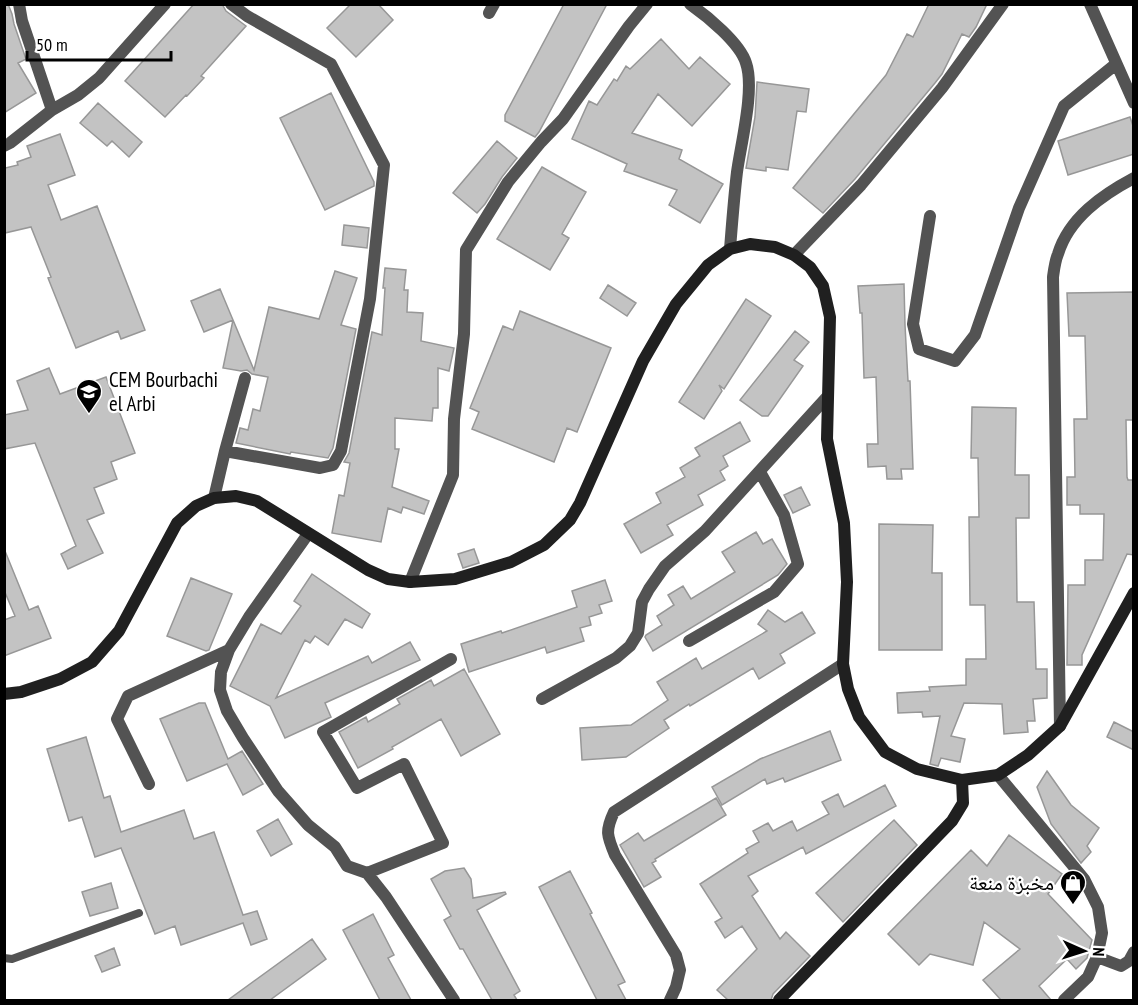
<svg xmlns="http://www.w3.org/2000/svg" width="1138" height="1005" viewBox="0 0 1138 1005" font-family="'PT Sans Narrow','Noto Naskh Arabic',sans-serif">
	<rect width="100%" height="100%" fill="#fff"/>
	<path fill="#c3c3c3" stroke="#979797" stroke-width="1.5" d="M4,4H8L12,14L14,24L26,59L18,63L36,93L4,113Z
		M194,4H222L226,11L246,26L201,76L204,78L187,96L186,95L165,117L125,81Z
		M351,4H378L393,20L356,57L327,28Z
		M564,4H607L539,132L535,137L505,121V115Z
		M929,4H987L976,27L969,37L962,34L942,74L935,83L855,179L823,213L793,188L886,75L907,34L913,37Z
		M661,39L689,69L700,57L730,84L692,126L658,94L632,133L682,150L679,159L723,184L700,223L669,205L677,190L624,171L627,164L572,139L589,101L597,105L614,79L617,81L626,66L630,69Z
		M757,82L809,89L806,112L797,111L788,170L766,167V171L746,168L755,117Z
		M331,93L374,182V186L325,210L280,118Z
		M98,103L142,142L129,157L112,141L107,146L80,123Z
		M1130,117L1134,129V154L1068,175L1058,141Z
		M60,134L75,175L48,185L61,220L97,206L145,330L121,339L118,331L76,348L48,278L51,277L31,227L5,233V168L18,165L17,162L31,157L27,146Z
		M497,141L517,158L502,177L485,204L477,213L453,193Z
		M542,167L586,192L562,234L569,238L550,270L497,239Z
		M344,225L369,228L367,248L342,245Z
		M385,268L406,270L404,290H408L407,312L423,313L421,341L454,348L449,371L438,368V408H433L432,421L395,418V449H399L392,487L429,501L424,514L403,507L401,513L388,508L381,542L332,533L339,495L344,496L350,463L344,462L349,453L372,332L382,335L385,288H383Z
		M335,271L357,278L341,325L356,329L333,448L328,458L291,452L290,454L236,443L240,428L248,430L253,409L260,411L268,377L252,374L247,370L241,371L223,368L233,320L254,370L269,307L319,319Z
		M904,284L905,325L908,381H910L913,469H901L902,479H887L886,466L868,467L867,444H878L876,377L864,378L862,313H860L858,286Z
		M608,285L636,303L627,316L600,298Z
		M220,289L233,320L204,332L191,301Z
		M1134,292V420H1126L1127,477L1128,480H1134V555L1127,554L1082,655V665H1067L1068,585H1085V560H1103L1104,514H1080V505H1067V477H1075L1074,419H1087L1085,336H1069L1067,293Z
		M746,299L771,316L724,389L719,385L722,391L704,419L679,402Z
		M520,311L611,348L577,432L567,428L554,462L472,429L479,412L470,408L503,326L513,330Z
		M795,331L809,342L794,360L803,366L768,416H762L740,400Z
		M49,368L60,394L106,377L135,453L111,462L117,479L94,488L104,513L87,520L103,553L68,569L61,554L76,546L35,443L4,449V415L28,410L17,381Z
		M972,407L1016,408L1015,475H1029V518H1016L1017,602H1034L1036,669H1047V698L1033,699L1035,721H1027L1028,732L1004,734L1002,704L964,703L951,736L965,739L960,762L941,758L938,766L930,764L940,716L923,717L922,712L898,713L897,693L930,691L929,687L966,685V659H986L985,605H970L969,517H979L978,458H971Z
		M740,422L750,441L723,456L728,466L720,471L725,480L698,495L703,505L667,525L673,535L641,553L624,524L661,503L656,493L685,477L680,468L700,456L695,448Z
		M801,487L810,505L793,513L784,495Z
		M879,524L933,525L932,573H942V650H879Z
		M756,532L763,544L772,539L787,564L778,575L653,651L645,637L646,635L662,625L657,616L674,605L668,595L683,586L691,599L735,572L722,552Z
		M474,549L479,563L463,568L458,554Z
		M5,551L29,610L38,606L51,638L4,656V620L15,616L4,590Z
		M312,574L370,614L362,628L345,619L328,645L315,636L310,643L305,640L276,698L368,656L372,663L410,642L420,660L325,703L331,717L285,738L270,706L230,686L261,624L281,634L301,606L294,601Z
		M191,578L232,594L209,650L206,651L167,636Z
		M605,580L612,601L599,605L602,613L589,617L591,625L580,628L584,641L547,653L545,647L469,672L461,644L501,631L502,633L577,607L572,591Z
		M768,610L785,622L802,612L815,633L780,654L785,663L759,679L753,668L690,706L689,704L664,720L669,728L626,757L582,760L580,728L631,725L668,700L657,682L696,658L702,669L767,631L758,624Z
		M464,669L500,734L461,756L441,719L392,747L393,749L358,768L339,732L366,717L368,722L400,704L397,699L431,680L434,686Z
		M199,703H205L228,759L242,751L263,784L243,795L227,764L187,781L160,719Z
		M1114,722L1134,732V750L1107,737Z
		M830,731L841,760L785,782L783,778L767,784L765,779L722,805L712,787L760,759Z
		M86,737L104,798L110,796L121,832L184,810L194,839L214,832L243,915L257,911L267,939L251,945L243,923L181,945L175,926L155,934L121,848L95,857L82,817L69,821L47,749Z
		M1047,771L1071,805L1099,828L1087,846L1091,852L1081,863L1051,824L1037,787Z
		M885,785L896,806L806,854L803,847L748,876L758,891L752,896L780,939L786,932L810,956L773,994L771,1000H728L717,990L757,949L742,926L725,938L715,922L722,918L700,884L748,853L746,849L759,842L753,831L768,823L773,831L792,821L797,831L829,814L822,802L838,794L844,807Z
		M716,798L726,815L655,859L656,861L652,863L661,877L644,887L620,845L638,833L644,841Z
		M278,819L292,844L271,856L257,831Z
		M894,820L917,845L843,922L816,893Z
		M1009,835L1062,874L1048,894L1092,940L1087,958L1076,969L1067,959L1039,986L1051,1000H1001L983,980L1020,949L984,922L973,965L930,954L919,965L888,934L971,850L987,866Z
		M464,868L471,879L473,898L505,892L506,894L477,910L520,991L514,995L517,1000H492L463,949H460L444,920L451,916L431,879L445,871Z
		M570,871L592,913L590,914L625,982L618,985L626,1000H597L539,887Z
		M111,883L118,908L90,916L82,892Z
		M373,914L394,955L388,958L411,1000H380L343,930Z
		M312,939L326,959L270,1000H228Z
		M114,948L120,965L102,972L95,956Z"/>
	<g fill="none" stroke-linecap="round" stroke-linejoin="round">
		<path stroke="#535353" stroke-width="8" d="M4,958L12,959L139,913"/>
		<path stroke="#535353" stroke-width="12" d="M19,4L22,21L52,110
			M690,4C707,16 740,43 746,63C755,89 741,143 737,172C734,197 732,224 730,249
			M1090,4L1134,103
			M489,13L494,4
			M4,146L10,143L52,110L78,95L99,78L165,4
			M930,216L913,324L919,349L955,361L975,335L1019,208L1064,106L1116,64
			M794,255L861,185L942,88L1003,4
			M225,451L320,468L333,465L341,451L370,299L384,165L331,64L247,16L231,4
			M214,498L225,451L245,378
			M308,534L249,617L229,650L221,672L220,690L227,711L243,738L278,791L308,825L335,847L347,866L367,873L386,897L454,1000
			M410,582L453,475L454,419L464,334L466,250L508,182L541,142L563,119L629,26L647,4
			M689,641L774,592L798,564L784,515L760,472
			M542,699L616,658L630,646L638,633L642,602L649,589L665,566L705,531L827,397
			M1060,726L1053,277C1054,270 1055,261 1058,254C1069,218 1102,195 1134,178
			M998,775L1084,879L1098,907L1102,933L1097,957L1088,977L1064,1000
			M149,784L117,719L128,696L229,650
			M367,873L443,843L404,764L357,788L323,732L451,659
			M1097,957L1121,966L1129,961L1134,952
			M670,1000L676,987L680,970L676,955L615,855C607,836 605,831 614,812L843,664"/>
		<path stroke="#202020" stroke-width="12" d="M4,694L21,692L60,679L92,662L119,631L177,523L196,506L214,498L236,496L257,501L368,570L388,579L410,582L455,579L511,562L544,545L570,520L580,503L643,361L676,304L708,265L730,249L750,244L775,247L794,255L810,267L823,286L830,317L827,439L844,523L847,582L843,664L848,689L859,717L885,752L917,769L962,780L998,775L1028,755L1060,726L1134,593
			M779,1000L952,821L963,803L962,780"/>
	</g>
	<defs>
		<symbol id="school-pin" viewBox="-11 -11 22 30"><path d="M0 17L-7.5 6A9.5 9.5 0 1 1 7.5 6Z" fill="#000" stroke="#fff"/><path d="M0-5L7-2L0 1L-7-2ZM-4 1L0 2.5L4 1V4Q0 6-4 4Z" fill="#fff"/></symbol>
		<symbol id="shop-pin" viewBox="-11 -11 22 30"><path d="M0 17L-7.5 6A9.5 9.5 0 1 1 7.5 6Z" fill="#000" stroke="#fff"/><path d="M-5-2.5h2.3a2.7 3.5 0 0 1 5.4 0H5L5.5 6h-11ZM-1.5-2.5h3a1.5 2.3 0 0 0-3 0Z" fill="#fff"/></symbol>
	</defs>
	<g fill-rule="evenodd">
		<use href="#school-pin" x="74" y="377" width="30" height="40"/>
		<use href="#shop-pin" x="1058" y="868" width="30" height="40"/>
	</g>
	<g text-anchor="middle" stroke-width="4.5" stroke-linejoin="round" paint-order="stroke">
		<g font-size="21" fill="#000" stroke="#fff" text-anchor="start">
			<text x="109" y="387">CEM Bourbachi<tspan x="109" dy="24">el Arbi</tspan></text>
			<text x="1054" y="890" text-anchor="end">مخبزة منعة</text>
		</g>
	</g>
	<rect width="1138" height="1005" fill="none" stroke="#000000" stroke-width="12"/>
	<g transform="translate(1084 951) rotate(93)" stroke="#ffffff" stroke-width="4.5" paint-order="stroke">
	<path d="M0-4.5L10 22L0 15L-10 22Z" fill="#000000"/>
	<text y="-9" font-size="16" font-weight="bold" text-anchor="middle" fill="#000000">N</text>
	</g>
	<path d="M27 51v9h144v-9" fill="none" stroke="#000000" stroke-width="3"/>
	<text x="36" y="51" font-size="18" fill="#000000" stroke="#ffffff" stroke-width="4.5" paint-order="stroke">50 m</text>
</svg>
